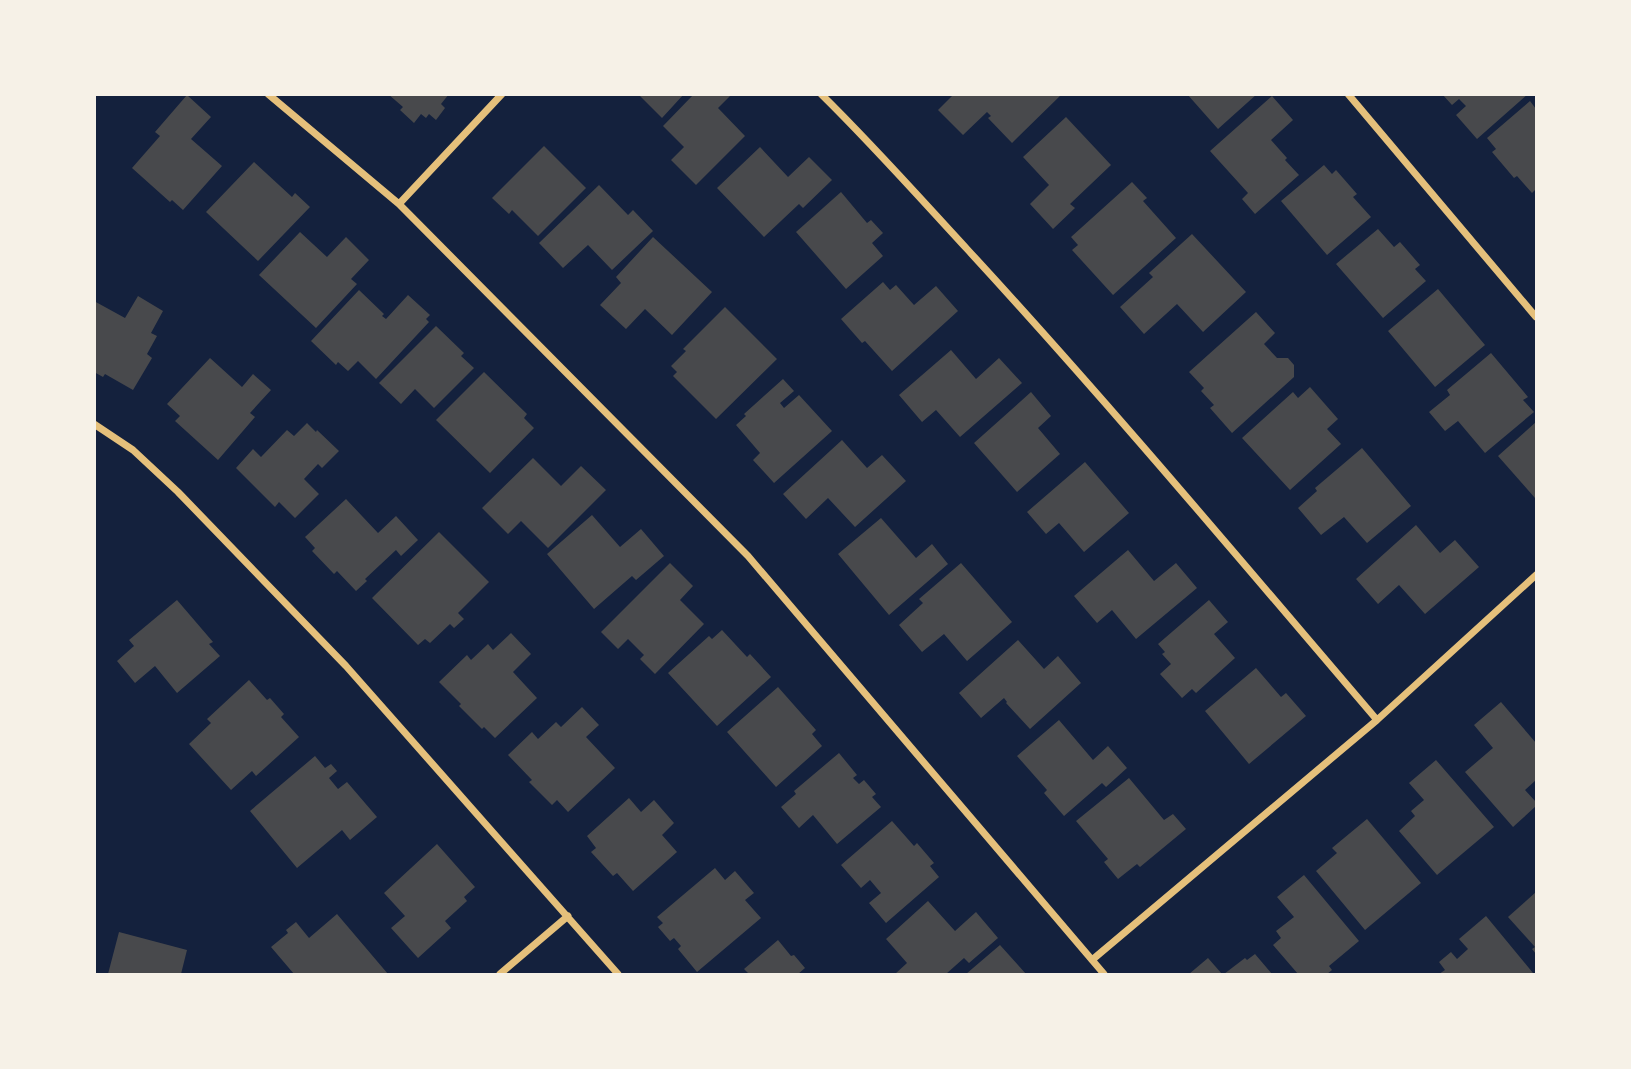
<svg xmlns="http://www.w3.org/2000/svg" width="1631" height="1069" viewBox="0 0 1631 1069" font-family="'Archivo Narrow',sans-serif">
	<rect width="100%" height="100%" fill="#14213d"/>
	<path fill="#48494c" d="M388,94H449L441,104L445,108L436,120L429,114L426,118L421,114L414,123L400,110L403,107Z
		M638,94H684L662,118Z
		M694,94H732L718,108L745,136L696,185L671,160L684,147L663,126Z
		M954,94H1062L1012,143L988,118L991,116L987,112L963,135L938,110Z
		M1187,94H1257L1218,129Z
		M1442,94H1528L1477,139L1456,115L1466,106L1459,99L1452,105Z
		M187,95L211,117L191,139L222,166L183,210L172,200L170,202L132,168L160,136L155,132Z
		M1272,96L1293,120L1271,140L1287,158L1285,160L1299,175L1255,214L1242,199L1248,193L1210,151Z
		M1530,101L1536,109V189L1532,193L1517,176L1514,178L1492,152L1496,149L1487,138Z
		M1066,117L1111,165L1070,204L1075,208L1053,229L1030,204L1049,185L1023,157Z
		M544,146L586,188L538,236L512,210L509,214L492,198Z
		M760,147L788,177L809,157L832,180L803,208L799,204L764,237L717,188Z
		M254,162L292,197L295,193L310,207L258,261L206,212Z
		M1324,165L1332,174L1336,170L1357,194L1353,197L1371,217L1327,255L1281,201Z
		M1132,182L1147,198L1143,201L1176,238L1113,295L1072,250L1078,245L1071,237Z
		M599,185L628,215L633,210L653,231L612,270L588,245L563,268L539,243Z
		M841,192L867,223L871,220L883,233L872,243L883,256L846,289L796,232Z
		M1378,229L1394,247L1400,242L1420,265L1415,269L1426,281L1383,318L1336,264Z
		M300,232L327,257L346,237L369,260L351,279L357,284L316,328L259,275Z
		M1192,234L1246,292L1203,332L1177,304L1144,334L1120,307L1153,277L1149,273Z
		M653,237L712,292L672,335L645,309L626,329L600,305L621,283L616,277Z
		M883,282L890,290L896,285L914,305L936,286L958,311L892,371L865,341L862,343L841,319Z
		M1438,289L1485,345L1435,387L1388,331Z
		M359,290L384,314L382,316L386,319L408,295L430,315L426,319L429,322L376,379L358,361L348,371L338,362L336,365L311,341Z
		M138,296L163,311L151,333L157,336L147,354L152,358L133,390L105,374L103,377L94,372V301L125,318Z
		M725,307L777,359L716,419L673,376L677,372L671,366L686,351L683,349Z
		M1256,312L1275,333L1264,344L1277,358H1288L1294,365V377L1232,433L1210,408L1214,405L1201,391L1204,388L1189,372Z
		M436,326L464,353L461,356L474,368L434,408L415,389L401,404L379,383Z
		M951,350L976,379L999,358L1022,383L960,437L936,410L922,422L899,395Z
		M1491,353L1528,397L1523,400L1534,412L1485,453L1458,421L1445,431L1429,412L1450,395L1447,390Z
		M210,358L242,387L253,374L271,390L250,413L255,417L218,460L175,421L180,416L167,404Z
		M484,372L527,414L524,418L534,428L490,473L436,420Z
		M783,379L794,391L780,403L784,408L799,395L832,431L774,483L753,460L760,453L736,425L746,416L744,414Z
		M1310,387L1338,419L1327,429L1341,444L1290,490L1242,438L1293,392L1298,398Z
		M1031,392L1051,416L1038,428L1060,454L1017,492L974,443Z
		M1536,422V497L1535,498L1498,456Z
		M307,423L316,432L317,430L339,451L322,468L318,464L304,479L319,494L295,518L279,502L275,507L236,468L253,449L261,457L287,430L294,436Z
		M842,440L867,468L882,455L906,481L855,527L828,498L806,519L783,494Z
		M1362,448L1411,506L1367,543L1344,517L1321,535L1298,508L1317,491L1315,488Z
		M533,458L561,486L581,466L606,490L548,548L521,521L508,534L482,508Z
		M1085,462L1129,513L1084,552L1059,523L1046,534L1027,512Z
		M346,499L378,533L396,516L418,540L401,556L396,550L365,579L367,581L356,591L337,571L334,574L312,551L315,548L305,537Z
		M592,515L620,547L641,529L664,556L636,580L632,576L594,609L547,554Z
		M881,518L916,558L932,544L948,564L889,615L838,554Z
		M1416,525L1440,553L1455,540L1479,567L1425,614L1399,585L1378,604L1356,579Z
		M439,532L489,582L458,613L464,619L454,628L450,624L430,643L425,639L418,645L372,598Z
		M1128,550L1154,581L1176,563L1197,588L1136,639L1112,610L1097,623L1074,596Z
		M670,563L693,586L680,600L704,624L655,674L640,659L644,655L628,639L618,649L601,632Z
		M961,563L1012,622L967,661L944,634L922,652L899,625L923,603L919,599Z
		M177,600L213,642L209,644L220,656L177,693L155,666L135,683L117,661L134,646L129,640Z
		M1209,600L1228,622L1214,634L1235,658L1196,693L1192,689L1182,698L1160,674L1171,664L1162,654L1165,652L1158,644Z
		M722,630L747,657L750,654L771,677L717,726L668,673L709,636L712,639Z
		M511,633L531,654L513,672L537,698L495,738L484,727L482,729L459,706L461,704L439,682L467,655L471,660L488,644L493,650Z
		M1018,640L1044,669L1058,656L1081,683L1030,729L1006,703L1007,702L1004,698L981,718L959,693Z
		M1256,668L1281,697L1286,693L1306,716L1249,764L1205,711Z
		M249,680L267,700L270,698L284,714L281,717L299,737L256,776L252,771L231,790L189,744L211,723L207,719Z
		M778,687L816,730L812,734L822,746L776,787L727,732Z
		M1501,702L1536,743V780L1525,790L1536,802V806L1513,827L1465,772L1493,748L1474,725Z
		M582,707L599,725L586,737L615,768L568,812L557,800L552,805L529,782L532,780L508,755L532,732L538,739L556,722L561,727Z
		M1059,720L1093,760L1108,746L1127,768L1106,787L1102,783L1064,816L1044,793L1047,790L1017,756Z
		M839,753L857,775L853,778L859,784L864,780L876,794L872,797L881,807L837,844L813,815L799,828L781,807L796,794L794,791Z
		M315,756L325,768L331,764L337,771L329,778L338,789L347,782L377,817L350,840L342,830L297,868L250,811Z
		M1436,760L1494,827L1437,875L1399,831L1415,816L1411,811L1424,800L1409,783Z
		M1129,778L1164,820L1173,814L1186,829L1140,867L1137,864L1118,879L1104,862L1108,859L1076,821Z
		M629,798L641,812L654,800L674,823L662,835L677,852L633,891L617,873L613,876L591,852L596,848L587,836Z
		M1367,819L1421,883L1365,930L1316,871L1337,853L1332,848Z
		M892,821L914,846L917,843L934,863L930,866L939,877L886,923L869,903L881,893L870,880L861,888L841,865Z
		M437,844L475,887L464,897L467,901L445,921L451,928L418,958L391,928L405,916L384,893Z
		M715,868L725,880L735,871L754,893L745,900L761,918L697,972L678,949L681,946L674,938L670,941L658,927L663,923L657,917Z
		M1304,875L1359,941L1329,966L1332,970L1327,974H1298L1273,945L1281,938L1276,931L1294,917L1277,897Z
		M1536,892V954L1532,949L1535,947L1508,917Z
		M928,901L955,931L976,912L998,938L969,963L964,958L946,974H895L907,963L886,939Z
		M337,914L388,974H294L271,947L288,933L286,930L296,922L309,938Z
		M1486,916L1533,973L1531,974H1439L1445,970L1439,962L1451,952L1457,959L1468,949L1459,939Z
		M119,932L187,950L181,974H108Z
		M778,940L791,956L794,955L805,968L798,974H749L744,969Z
		M1000,945L1026,974H966Z
		M1255,954L1272,974H1224L1245,958L1247,960Z
		M1208,958L1222,974H1189Z"/>
	<g fill="none" stroke-linecap="round" stroke-linejoin="round">
		<path stroke="#e5c07b" stroke-width="7" d="M268,94L399,204L748,556L1104,974
			M821,94C872,144 919,197 967,249C1108,402 1242,562 1377,720
			M1348,94L1536,317
			M399,204L502,94
			M94,424L133,450L178,492L346,666L618,974
			M1092,960L1377,720L1536,575
			M500,974L568,916"/>
	</g>
	<rect width="1631" height="1069" fill="none" stroke="#f6f1e7" stroke-width="192"/>
</svg>
